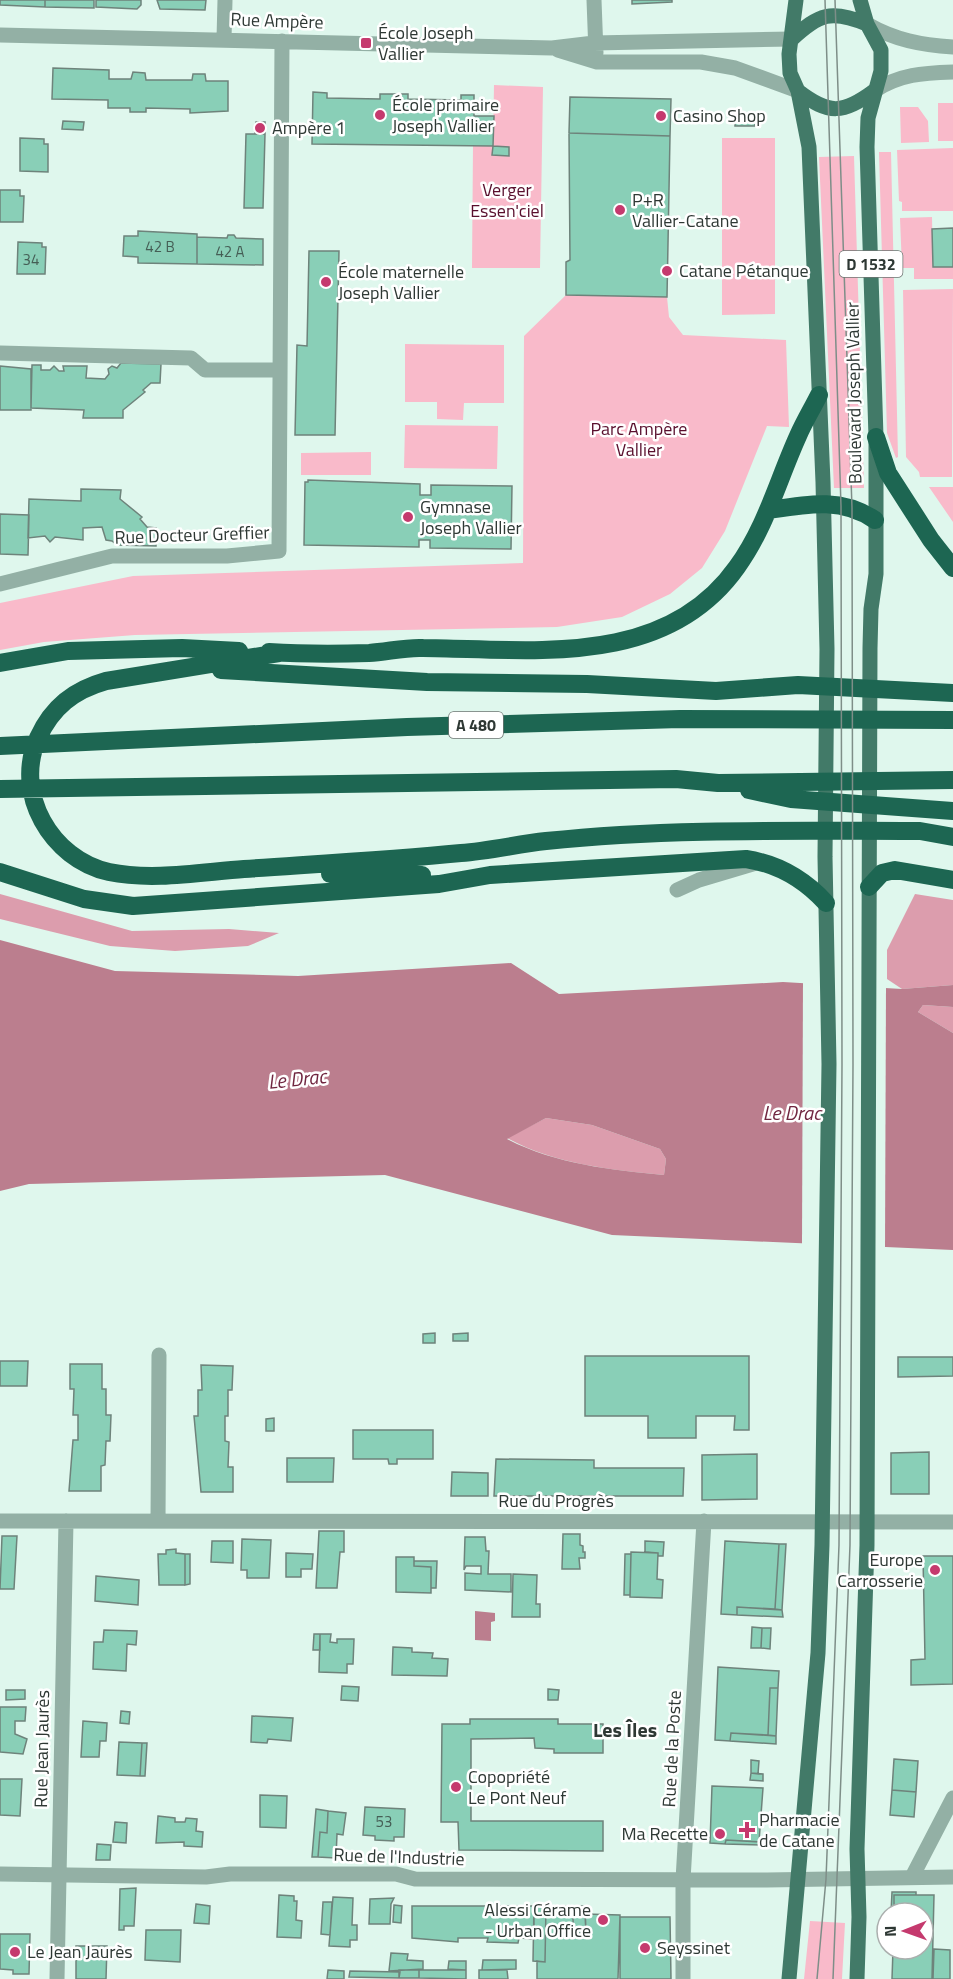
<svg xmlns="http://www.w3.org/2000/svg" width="953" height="1979" viewBox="0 0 953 1979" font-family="'Titillium Web',sans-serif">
	<rect width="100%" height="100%" fill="#dff7ed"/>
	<path fill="#f9baca" d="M494,85L543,87L540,268H472L473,146H493Z
		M938,103H953V141H938Z
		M900,107H918L928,121L929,142L901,143Z
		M722,138H775V314L722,315Z
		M953,148V211H902V202L899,201L897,150Z
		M879,152H891L898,457L896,458L887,433Z
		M854,156L864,488H834L819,157Z
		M932,217L933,267H953V279H914V268H902L900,218Z
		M953,289L952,477H920L919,472L906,457L903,290Z
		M566,295L667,297L669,317L683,335L786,340L789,427L767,426L725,531L702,568L670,594L622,617L557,627L135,635L44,642L0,650V603L133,576L523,563L524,336Z
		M405,344L504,345V403H464L463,420L437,419V402H405Z
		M405,425L498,426L497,469L404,468Z
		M371,452V475H301V453Z
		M929,487H953V522Z
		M810,1921L845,1923L842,1979H804Z"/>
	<path fill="#dc9dad" d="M0,894L132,931L229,929L279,933L248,946L175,951L110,946L0,919Z
		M915,894L953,900V985L902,989L887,979V950Z
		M923,1005L953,1007V1033L918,1012Z
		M546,1118L592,1125L660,1149L666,1159L664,1175C611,1170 554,1164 507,1138Z"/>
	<path fill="#bb7e8e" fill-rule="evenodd" d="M0,940L115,971L298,976L511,963L559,994L783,982L902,989L953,985V1007L923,1005L918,1012L953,1033V1250L612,1235L385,1175L29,1184L0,1191ZM546,1118L592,1125L660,1149L666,1159L664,1175C611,1170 555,1164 507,1139Z
		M475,1611L495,1613V1621L491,1622V1641L475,1640Z"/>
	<path fill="#dff7ed" d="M803,980L886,985L885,1250L802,1246Z"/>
	<path fill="#89cfb7" stroke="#6e837b" stroke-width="1.5" d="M0,0H45V7L0,5Z
		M45,0H94V8L45,7Z
		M96,0H141V5L137,9L96,7Z
		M157,0H206L205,10L160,9Z
		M632,0H672V2L632,4Z
		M53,68L109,70V79H131L133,72L145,73L146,80H192L193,74H205L206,81H228V111L190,113V109L146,108V112H130V108H108V100L52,99Z
		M313,92L327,93V98L380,99V94H408V99L461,100V95H474V116H494L493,146L312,144Z
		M570,97L671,99L670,136L569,133Z
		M735,117H755V126H735Z
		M63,121L84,122L83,130L62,129Z
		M256,122H265V134H255Z
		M569,133L670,136L667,297L566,295V262L570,260Z
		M246,134H265L263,208H244Z
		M20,138L44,139V144H48V172L20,171Z
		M493,146L509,147V156L492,155Z
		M0,190H20V196H24L23,222H0Z
		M953,228V267H933L932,229Z
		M138,231L197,234V264L138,263V257L123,256L124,236H138Z
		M228,235H234L236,238L263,239V265L197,264V237L227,238Z
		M18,242L42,243V247H46L45,274H17Z
		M309,251H339L335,435H295L297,345L307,346Z
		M121,363L161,364L160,383H151L143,390L145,392L123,410V418H83L84,410L31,408L32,365H41V370H50L54,366L59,371H64L63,366H87L86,378L105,379L109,374L108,369L112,366L117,368Z
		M0,366L31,369V410H0Z
		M308,480L420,484V495H431V485L512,486L511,549L430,548V540H419V547L304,545L305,482H308Z
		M81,489L121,490L120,499L142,517L140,519L147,527L156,528V546L117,545L112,541L106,540L102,527L83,528V540L55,537L50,542L45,536L28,538L29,499L81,501Z
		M0,514L29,515L28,555L0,554Z
		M435,1333V1343H423V1334Z
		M468,1333V1341H453V1334Z
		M585,1356H749V1430H734L735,1416H696V1438H648V1416H585Z
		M898,1357H953V1376L898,1377Z
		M0,1361H28L27,1386H0Z
		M70,1364H102V1389H106V1415H111L110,1441H106L105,1465L101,1466V1491H69L73,1440H78V1415H73L74,1389H70Z
		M201,1365L233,1366L232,1390H228V1416H225V1441L229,1442L228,1467H233V1492H201L194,1416H198V1390H202Z
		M274,1418V1431H266V1419Z
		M353,1430H433V1459H397V1464H389L388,1459H353Z
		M929,1452V1494H891V1453Z
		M757,1454V1499L702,1500V1455Z
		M287,1458H334L333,1482H287Z
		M496,1459L594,1460V1468H684L683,1496H494Z
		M452,1472L488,1473V1496H451Z
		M319,1531H344V1552H340L337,1588H316Z
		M563,1534H580V1545L583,1546V1552H585V1558H579L580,1569H562Z
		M2,1536H17L14,1589H0Z
		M465,1537H485L486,1551H489L488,1574H511V1592L465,1590V1573L481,1574V1566H466L464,1570Z
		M242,1539L271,1540L269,1578H247V1570H241Z
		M212,1541H233V1563L211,1562Z
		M645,1541L664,1542L663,1556H658V1553L645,1552Z
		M725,1541L779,1544L775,1609L737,1607V1615L721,1614Z
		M779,1544H786L782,1610L775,1609Z
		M176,1549V1553L185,1554V1585H159L158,1554H166V1550Z
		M631,1552L658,1553L657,1579L663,1580L662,1598L630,1597Z
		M286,1553L313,1554L312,1569H301V1577H286Z
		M185,1554H190V1584L185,1585Z
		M625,1554H631L630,1595H624Z
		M923,1556H953V1684L911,1685V1660L925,1659Z
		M396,1557H414V1566L431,1567V1593L396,1592Z
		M414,1561H437L436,1588H431V1567L414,1566Z
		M513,1574L537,1575L536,1604H540V1617H512Z
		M96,1576L139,1580L138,1605L95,1601Z
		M737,1607L782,1610L783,1617L737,1615Z
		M752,1627L762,1628L761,1648H751Z
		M762,1628H771L770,1649L761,1648Z
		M104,1630L137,1631L136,1645L127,1644L126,1671L93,1669L94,1642H103Z
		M314,1634H320V1650H313Z
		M320,1634H331L330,1642L337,1643V1639H354L353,1664H347V1673L319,1672Z
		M393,1647L412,1648V1652L433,1653L432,1658L448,1659L447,1676L392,1675Z
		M718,1667L779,1671L778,1688H770L768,1735L731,1733L730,1741L715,1740Z
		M342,1686L359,1687L358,1701L341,1700Z
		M770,1688H778L776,1736L768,1735Z
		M548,1689L559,1690L558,1700H548Z
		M6,1690H25V1699L6,1700Z
		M0,1707H26L25,1721H15V1734L27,1739L23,1754L0,1752Z
		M121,1711L130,1712L129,1724L120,1723Z
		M252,1716L293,1718L291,1741L268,1739L267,1743L251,1742Z
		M470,1719H558V1724H603V1753H554V1749L535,1748L534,1738L471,1739V1821H603V1851L459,1850L458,1822H441L442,1724H470Z
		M83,1721L107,1723L106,1741H100L99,1757H81Z
		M731,1733L776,1736V1744L730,1741Z
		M119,1742L142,1743L140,1776L117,1775Z
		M142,1743H147L145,1776H140Z
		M894,1759L918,1761L916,1792L892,1790Z
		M751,1760L759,1761L758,1774L751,1773Z
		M751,1773L763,1774V1781L750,1780Z
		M0,1779H22L20,1816L0,1815Z
		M712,1786L763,1788L759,1842L726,1840L725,1844L710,1843Z
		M892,1790L916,1792L914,1817L890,1815Z
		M260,1795L287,1796L286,1828L260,1827Z
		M365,1807L405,1809L404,1837H394V1841L375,1840V1836L363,1835Z
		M316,1809L328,1811L327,1833L320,1832L318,1857H312Z
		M328,1811L346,1813L343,1835L337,1834L336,1858L318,1857L320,1832L327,1833Z
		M158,1816L175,1818V1822H185L186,1818L197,1819L196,1831L203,1832L202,1847L184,1846V1842L156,1843Z
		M115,1822L127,1823L126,1843L113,1842Z
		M726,1840L761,1842V1845L725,1844Z
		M97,1844L111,1845L110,1860H96Z
		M136,1888L134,1926H124V1930H119L120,1889Z
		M892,1892H916V1895H894V1913H891Z
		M279,1895L294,1896V1901H297L296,1920L302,1921L301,1938L277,1937Z
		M894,1895H934L932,1979H892L893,1949H923V1913H894Z
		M333,1897L353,1898L352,1925H357V1940H350V1947L329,1946Z
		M394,1898L391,1904L390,1924H369L370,1899Z
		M323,1902H332L330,1935L321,1934Z
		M196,1904L210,1906L209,1924L194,1923Z
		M394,1905L402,1906L401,1923L393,1922Z
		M412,1906H534V1939L519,1938L518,1943L487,1942L488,1938H458V1942L412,1938Z
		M534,1906H546L545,1962L533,1961Z
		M546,1906H572L574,1933H586L585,1914L620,1915L618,1979H537V1961L545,1962Z
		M572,1906H585L586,1933H574Z
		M620,1917H670L671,1979H620Z
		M146,1930H181L180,1962L145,1960Z
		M0,1934H30L29,1974H13V1970L0,1969Z
		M76,1946H107L106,1979H76Z
		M934,1949L950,1950V1979H933Z
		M391,1953L408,1954L407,1960L423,1961V1969L389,1971Z
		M483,1960H516V1969L482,1970Z
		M449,1961H466V1970L448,1969Z
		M328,1970L344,1971V1979H327Z
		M399,1970H419V1978H399Z
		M419,1970H466V1979L419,1978Z
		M479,1970H507L508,1979H479Z
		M350,1971L400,1972L399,1978L349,1977Z"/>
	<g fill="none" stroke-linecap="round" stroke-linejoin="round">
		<path stroke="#93b0a5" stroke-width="15" d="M594,0L596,53
			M867,24C895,40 921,45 953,47
			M0,35L552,48L594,43L792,39
			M224,39L225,0
			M558,50L597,62H701L735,68L798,91
			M874,91C900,74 923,73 953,72
			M0,353L191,358L205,370H280
			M0,584L112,556H227L279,551L282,41
			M677,890L699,880L756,863
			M0,1521L953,1522
			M158,1521L159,1355
			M0,1874L206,1877L230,1874H396L415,1879L767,1880L953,1877
			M912,1877L953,1798
			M57,1979L66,1521
			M683,1979V1880L704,1521"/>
		<path stroke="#427a68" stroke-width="15" d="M792,39C819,14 831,9 867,24
			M798,91C829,115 843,114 874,91
			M789,1979L818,1653L822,1545L829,1064L825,857L827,649L823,482L809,147L798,91L790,73L789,54L796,0
			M857,1979L859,1917L857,1849L867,1545L870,648L871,609L876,574V437L867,147L868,118L881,71V50L867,24L860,0"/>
		<path stroke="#1d6652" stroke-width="18" d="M876,437L888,473L931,540L953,568
			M769,510C807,504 842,497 875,520
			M269,652C302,654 336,654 369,653C387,652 405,647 423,648C532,649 665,669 737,567C766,527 778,480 798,436C804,422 812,409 819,395
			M279,653L106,681C74,690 52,707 38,738C13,793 51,859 109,872C152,881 202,872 244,869C316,864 389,860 461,853C489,851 518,844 546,841C670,828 796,831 920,831L953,837
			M0,663L68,651L182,648L239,651
			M221,670L427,682L587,684L716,691L798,685L953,693
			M0,746L407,727L680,719L953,720
			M0,789L676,779L718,783L953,780
			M749,790L791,799L953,811
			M0,872L84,899L133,906L439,884L490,875L746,859C779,864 804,879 826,903
			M330,874L422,875
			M869,887L882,873L895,870L953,880"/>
		<path stroke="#7e8e88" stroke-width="1.5" d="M817,1979L826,1879L839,1545L842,1064L841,506L825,0
			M833,1979L850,1545L853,1064L852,508L835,0"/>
	</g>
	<g fill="#c53a6e" stroke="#fff" stroke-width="2">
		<rect x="360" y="37" width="12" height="12" rx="3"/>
		<circle cx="380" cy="115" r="6"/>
		<circle cx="661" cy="116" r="6"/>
		<circle cx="260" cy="128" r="6"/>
		<circle cx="620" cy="210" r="6"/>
		<circle cx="667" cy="271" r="6"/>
		<circle cx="326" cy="282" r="6"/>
		<circle cx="408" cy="517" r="6"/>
		<circle cx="935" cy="1570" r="6"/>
		<circle cx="456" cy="1787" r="6"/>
		<path d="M744 1821h6v6h6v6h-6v6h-6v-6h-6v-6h6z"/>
		<circle cx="720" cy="1834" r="6"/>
		<circle cx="603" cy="1920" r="6"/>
		<circle cx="645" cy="1948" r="6"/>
		<circle cx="15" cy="1952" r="6"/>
	</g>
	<g text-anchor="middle" stroke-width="5" stroke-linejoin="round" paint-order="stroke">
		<g font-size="15" fill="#455e55">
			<text x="160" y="252">42 B</text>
			<text x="230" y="257">42 A</text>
			<text x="31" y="265">34</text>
			<text x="384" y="1827">53</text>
		</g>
		<g fill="#fff" stroke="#6d7471" stroke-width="1.5">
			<rect x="839.5" y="251" width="63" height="26" rx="4.5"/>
			<rect x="449" y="712" width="54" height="26" rx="4.5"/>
		</g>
		<g font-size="16" font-weight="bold" fill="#2e3834">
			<text x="871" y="270">D 1532</text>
			<text x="476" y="731">A 480</text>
		</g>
		<g font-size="18" fill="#2e3834" stroke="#fff">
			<text transform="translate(277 21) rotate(2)" y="6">Rue Ampère</text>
			<text transform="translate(854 393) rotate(-91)" y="6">Boulevard Joseph Vallier</text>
			<text transform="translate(192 535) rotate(-2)" y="6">Rue Docteur Greffier</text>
			<text x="556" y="1507">Rue du Progrès</text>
			<text transform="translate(42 1749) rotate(-89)" y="6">Rue Jean Jaurès</text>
			<text transform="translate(672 1749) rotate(-87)" y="6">Rue de la Poste</text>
			<text transform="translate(399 1857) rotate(2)" y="6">Rue de l'Industrie</text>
		</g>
		<g font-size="18" fill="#2e3834" stroke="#fff" text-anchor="start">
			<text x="378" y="39">École Joseph<tspan x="378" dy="21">Vallier</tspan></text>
			<text x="392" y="111">École primaire<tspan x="392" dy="21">Joseph Vallier</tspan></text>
			<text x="673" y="122">Casino Shop</text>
			<text x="272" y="134">Ampère 1</text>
			<text x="632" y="206">P+R<tspan x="632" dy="21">Vallier-Catane</tspan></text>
			<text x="679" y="277">Catane Pétanque</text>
			<text x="338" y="278">École maternelle<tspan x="338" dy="21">Joseph Vallier</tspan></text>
			<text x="420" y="513">Gymnase<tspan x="420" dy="21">Joseph Vallier</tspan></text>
			<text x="923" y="1566" text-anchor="end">Europe<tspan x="923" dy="21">Carrosserie</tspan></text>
			<text x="468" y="1783">Copopriété<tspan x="468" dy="21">Le Pont Neuf</tspan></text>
			<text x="759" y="1826">Pharmacie<tspan x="759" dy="21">de Catane</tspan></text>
			<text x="708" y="1840" text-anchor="end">Ma Recette</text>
			<text x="591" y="1916" text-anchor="end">Alessi Cérame<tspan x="591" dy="21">- Urban Office</tspan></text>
			<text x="657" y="1954">Seyssinet</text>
			<text x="27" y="1958">Le Jean Jaurès</text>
		</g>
		<g font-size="18" fill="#590f2d" stroke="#fff">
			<text x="507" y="196">Verger<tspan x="507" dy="21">Essen'ciel</tspan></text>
			<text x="639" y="435">Parc Ampère<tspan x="639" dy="21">Vallier</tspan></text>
		</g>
		<g font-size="20" font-style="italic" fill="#702640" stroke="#fff">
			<text transform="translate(297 1079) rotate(-6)" y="7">Le Drac</text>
			<text x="792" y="1120">Le Drac</text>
		</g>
		<g font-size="20" font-weight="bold" fill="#2e3834" stroke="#fff">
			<text x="625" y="1737">Les Îles</text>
		</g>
	</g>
	<g transform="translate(905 1931) rotate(269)"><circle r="28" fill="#ffffff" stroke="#abafae" stroke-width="1.5"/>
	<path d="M0-4.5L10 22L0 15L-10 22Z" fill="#c53a6e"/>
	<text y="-9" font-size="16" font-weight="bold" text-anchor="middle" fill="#2e3834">N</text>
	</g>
</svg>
